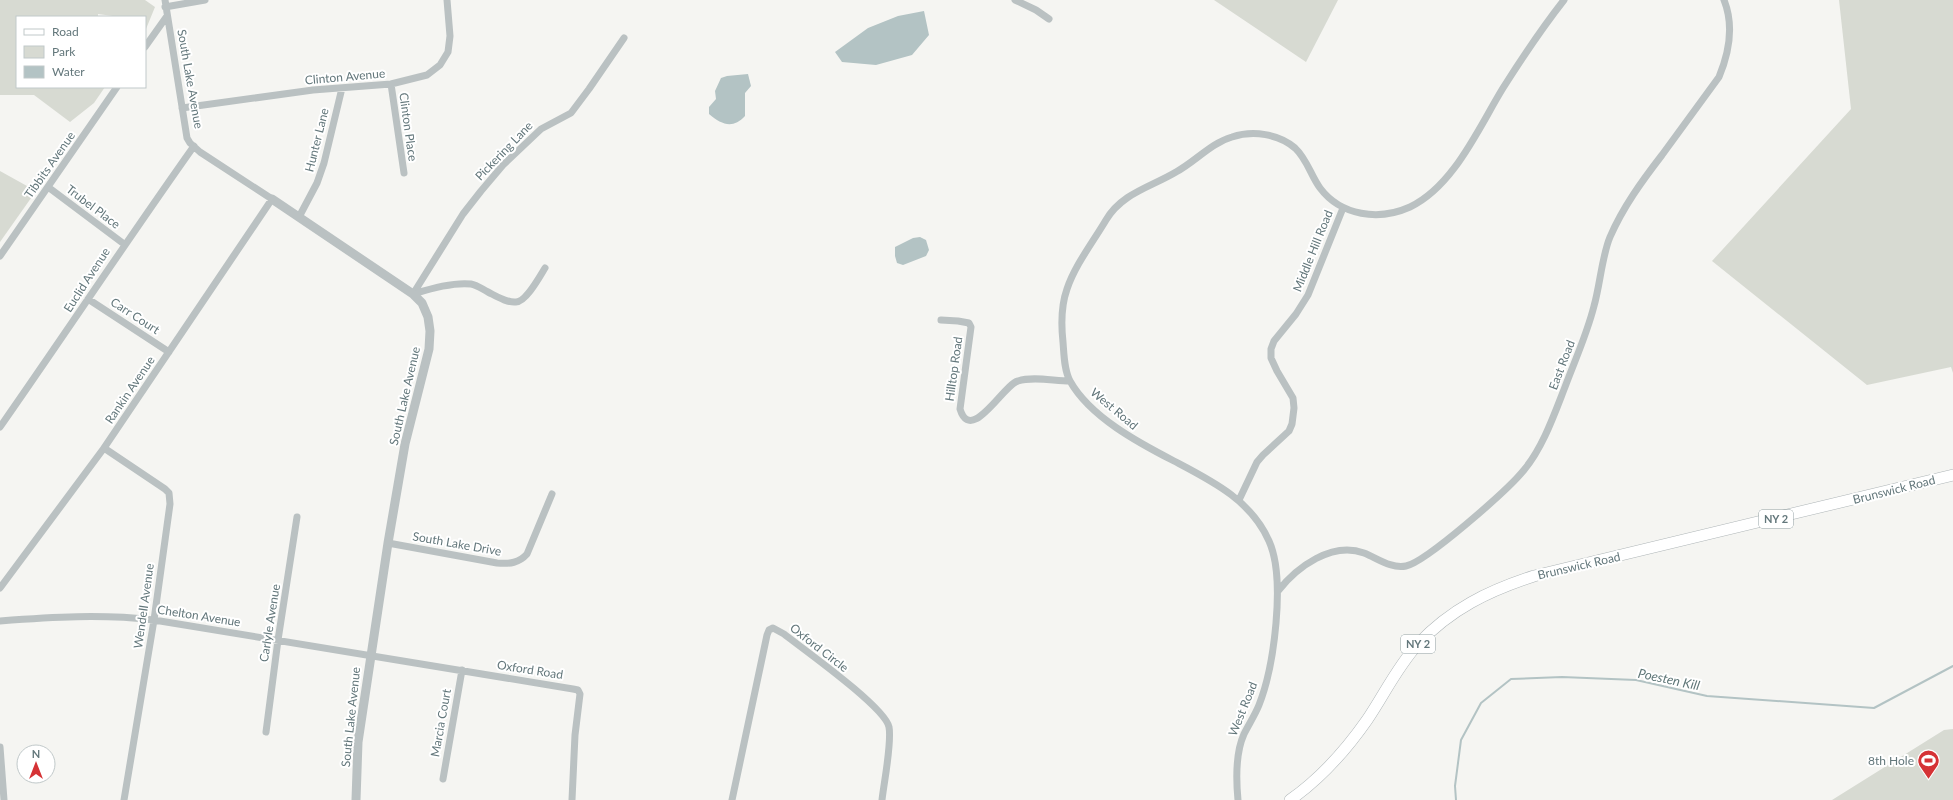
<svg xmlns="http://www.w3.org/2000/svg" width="1953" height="800" viewBox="0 0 1953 800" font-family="Lato,sans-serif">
	<rect width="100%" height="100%" fill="#f5f5f2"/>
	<path fill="#d7dad2" d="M0,0H145L155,7L146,29L145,17H120L98,14V17H17V87H105L94,103L70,122L34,95H0Z
		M1214,0H1338L1306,62Z
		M1839,0H1953V373L1951,367L1867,385L1712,261L1851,109Z
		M0,171L36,191L0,242Z
		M1953,729V800H1832L1944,730Z"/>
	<path fill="#b3c3c4" d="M924,11L929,35L912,55L876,65L842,62L835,52L868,28L898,16Z
		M748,74L751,86L745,93V116C733,129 722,125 709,114V107L716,99L715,91L721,78L727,76Z
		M920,237L926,240L929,250L926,256L903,265L897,263L895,256V247L913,238Z"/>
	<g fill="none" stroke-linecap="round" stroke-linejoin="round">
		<path stroke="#b3c3c4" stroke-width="2" d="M1456,800L1455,786L1461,740L1481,703L1511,679L1562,677L1636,680L1707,696L1874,708L1953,666"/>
		<defs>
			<path id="primary" d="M1290,800C1320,779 1346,750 1367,720C1384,695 1397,667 1418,644C1451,609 1488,591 1534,576L1953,475"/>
		</defs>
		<use href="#primary" stroke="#aeb5b7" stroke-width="12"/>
		<path stroke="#bac1c2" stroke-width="7" d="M1015,0L1036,10L1049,19
			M165,7L205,0
			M145,47L167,16
			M391,84L404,173
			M182,108L313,90L391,84L427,75L440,65L448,52L450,36L447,0
			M48,187L124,244
			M299,217L317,183L324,163L342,88
			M0,256L117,87
			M413,294L463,214L481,191L503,165L541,129L571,113L589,89L624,38
			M413,294C430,289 453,282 471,284C477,285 482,289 488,292C496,296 507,303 516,302C526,302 540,276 545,268
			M88,299L169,352
			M941,320L958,321L969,323L971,327L960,409C971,445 1003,385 1018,381C1033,376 1054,381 1070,381
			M0,427C65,334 128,239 194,146
			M104,448L165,489L169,493L170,504L154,620L124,800
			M1239,500L1257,462L1263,455L1289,431L1292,424L1294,408L1293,398L1277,371L1271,358V349L1274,341L1296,314L1308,295L1343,208
			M388,543L497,563C510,564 519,563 527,554L552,494
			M0,588L104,448L272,199L200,152L190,143L187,138L165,0
			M1278,591C1297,567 1332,541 1364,553C1377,558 1391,569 1406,566C1426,562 1509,489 1524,470C1543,447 1554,415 1565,387C1575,360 1587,334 1594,306C1600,285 1602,256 1610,237C1623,207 1642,181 1662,155C1681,129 1700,103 1719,77C1729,53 1734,25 1724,0
			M0,621C52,617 102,614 154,620L573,689L578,690L580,694L575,735L572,800
			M266,732L278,640L297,517
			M0,747L4,800
			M443,779L462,670
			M732,800L767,635L769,630L773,628L784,634C803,649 885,707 889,727C892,743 884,782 882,800
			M1238,800C1236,779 1235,754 1244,734C1249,724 1255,715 1259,705C1274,667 1286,579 1269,541C1251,500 1212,481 1174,461C1139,443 1090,417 1070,381C1064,370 1064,354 1063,342C1061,324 1061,306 1067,289C1075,265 1093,242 1106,220C1122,193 1151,187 1176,172C1196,161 1211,143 1232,137C1253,130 1279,134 1295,148C1307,159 1311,176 1320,188C1341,216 1379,221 1410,207C1454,186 1479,127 1503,88C1522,58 1542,28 1564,0"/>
		<path stroke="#bac1c2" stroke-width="9" d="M272,199L413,294L422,303L428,317L430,331L429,349L405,444L388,543L358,742L356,800"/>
		<use href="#primary" stroke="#fff" stroke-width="11"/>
	</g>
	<defs>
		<symbol id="stadium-pin" viewBox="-11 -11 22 30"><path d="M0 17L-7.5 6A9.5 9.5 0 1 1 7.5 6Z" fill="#d53235" stroke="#fff"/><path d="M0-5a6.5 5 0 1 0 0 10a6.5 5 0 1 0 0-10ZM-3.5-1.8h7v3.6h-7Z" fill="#fff"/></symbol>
	</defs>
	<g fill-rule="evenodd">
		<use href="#stadium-pin" x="1916" y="748" width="25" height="34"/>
	</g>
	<g text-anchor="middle" stroke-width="4" stroke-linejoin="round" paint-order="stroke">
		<g fill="#fff" stroke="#92a0a3" stroke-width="1">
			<rect x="1759" y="510" width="34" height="18" rx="3"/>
			<rect x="1401" y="635" width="34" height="18" rx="3"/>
		</g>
		<g font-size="11" font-weight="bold" fill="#63777b">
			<text x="1776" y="523">NY 2</text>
			<text x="1418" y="648">NY 2</text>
		</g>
		<g font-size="12" fill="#63777b" stroke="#fff">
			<text transform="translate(345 77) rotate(-5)" y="4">Clinton Avenue</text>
			<text transform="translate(190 79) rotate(80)" y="4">South Lake Avenue</text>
			<text transform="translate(408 127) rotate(82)" y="4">Clinton Place</text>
			<text transform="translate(317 140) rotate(-76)" y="4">Hunter Lane</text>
			<text transform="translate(504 151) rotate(-46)" y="4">Pickering Lane</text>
			<text transform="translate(50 165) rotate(-55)" y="4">Tibbits Avenue</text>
			<text transform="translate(93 207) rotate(37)" y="4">Trubel Place</text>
			<text transform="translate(1313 251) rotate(-68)" y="4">Middle Hill Road</text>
			<text transform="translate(87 280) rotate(-57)" y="4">Euclid Avenue</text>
			<text transform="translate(135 316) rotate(33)" y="4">Carr Court</text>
			<text transform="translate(1562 365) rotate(-69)" y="4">East Road</text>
			<text transform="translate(954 369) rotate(-82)" y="4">Hilltop Road</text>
			<text transform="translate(130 390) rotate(-56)" y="4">Rankin Avenue</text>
			<text transform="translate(405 396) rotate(-77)" y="4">South Lake Avenue</text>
			<text transform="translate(1114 409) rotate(40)" y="4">West Road</text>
			<text transform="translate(1894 490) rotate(-14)" y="4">Brunswick Road</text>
			<text transform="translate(457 544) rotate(10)" y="4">South Lake Drive</text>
			<text transform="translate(1579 566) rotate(-13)" y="4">Brunswick Road</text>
			<text transform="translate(144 606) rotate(-82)" y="4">Wendell Avenue</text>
			<text transform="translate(199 616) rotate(9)" y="4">Chelton Avenue</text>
			<text transform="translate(270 623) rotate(-81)" y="4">Carlyle Avenue</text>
			<text transform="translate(819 648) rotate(38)" y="4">Oxford Circle</text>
			<text transform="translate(530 670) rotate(9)" y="4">Oxford Road</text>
			<text transform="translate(1243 709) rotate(-68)" y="4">West Road</text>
			<text transform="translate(351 717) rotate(-84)" y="4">South Lake Avenue</text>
			<text transform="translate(441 723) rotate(-80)" y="4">Marcia Court</text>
		</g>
		<g font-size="12" fill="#63777b" stroke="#fff" text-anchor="end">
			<text x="1914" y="765">8th Hole</text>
		</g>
		<g font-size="13" font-style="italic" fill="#5e7677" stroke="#fff">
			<text transform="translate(1669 679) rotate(12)" y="5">Poesten Kill</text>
		</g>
	</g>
	<rect x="16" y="16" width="130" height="72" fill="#ffffff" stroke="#c1c9ca"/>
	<rect x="24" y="29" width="20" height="6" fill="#ffffff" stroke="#c1c9ca"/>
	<text x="52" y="36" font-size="12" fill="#63777b">Road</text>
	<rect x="24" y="46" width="20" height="12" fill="#d7dad2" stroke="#c1c9ca"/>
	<text x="52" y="56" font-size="12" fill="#63777b">Park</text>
	<rect x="24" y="66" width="20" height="12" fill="#b3c3c4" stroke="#c1c9ca"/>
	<text x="52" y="76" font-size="12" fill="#63777b">Water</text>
	<g transform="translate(36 764)"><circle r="19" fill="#ffffff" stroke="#c1c9ca"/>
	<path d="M0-3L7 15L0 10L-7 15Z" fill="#d53235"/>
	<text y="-6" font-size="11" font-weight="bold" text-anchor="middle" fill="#63777b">N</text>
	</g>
</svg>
